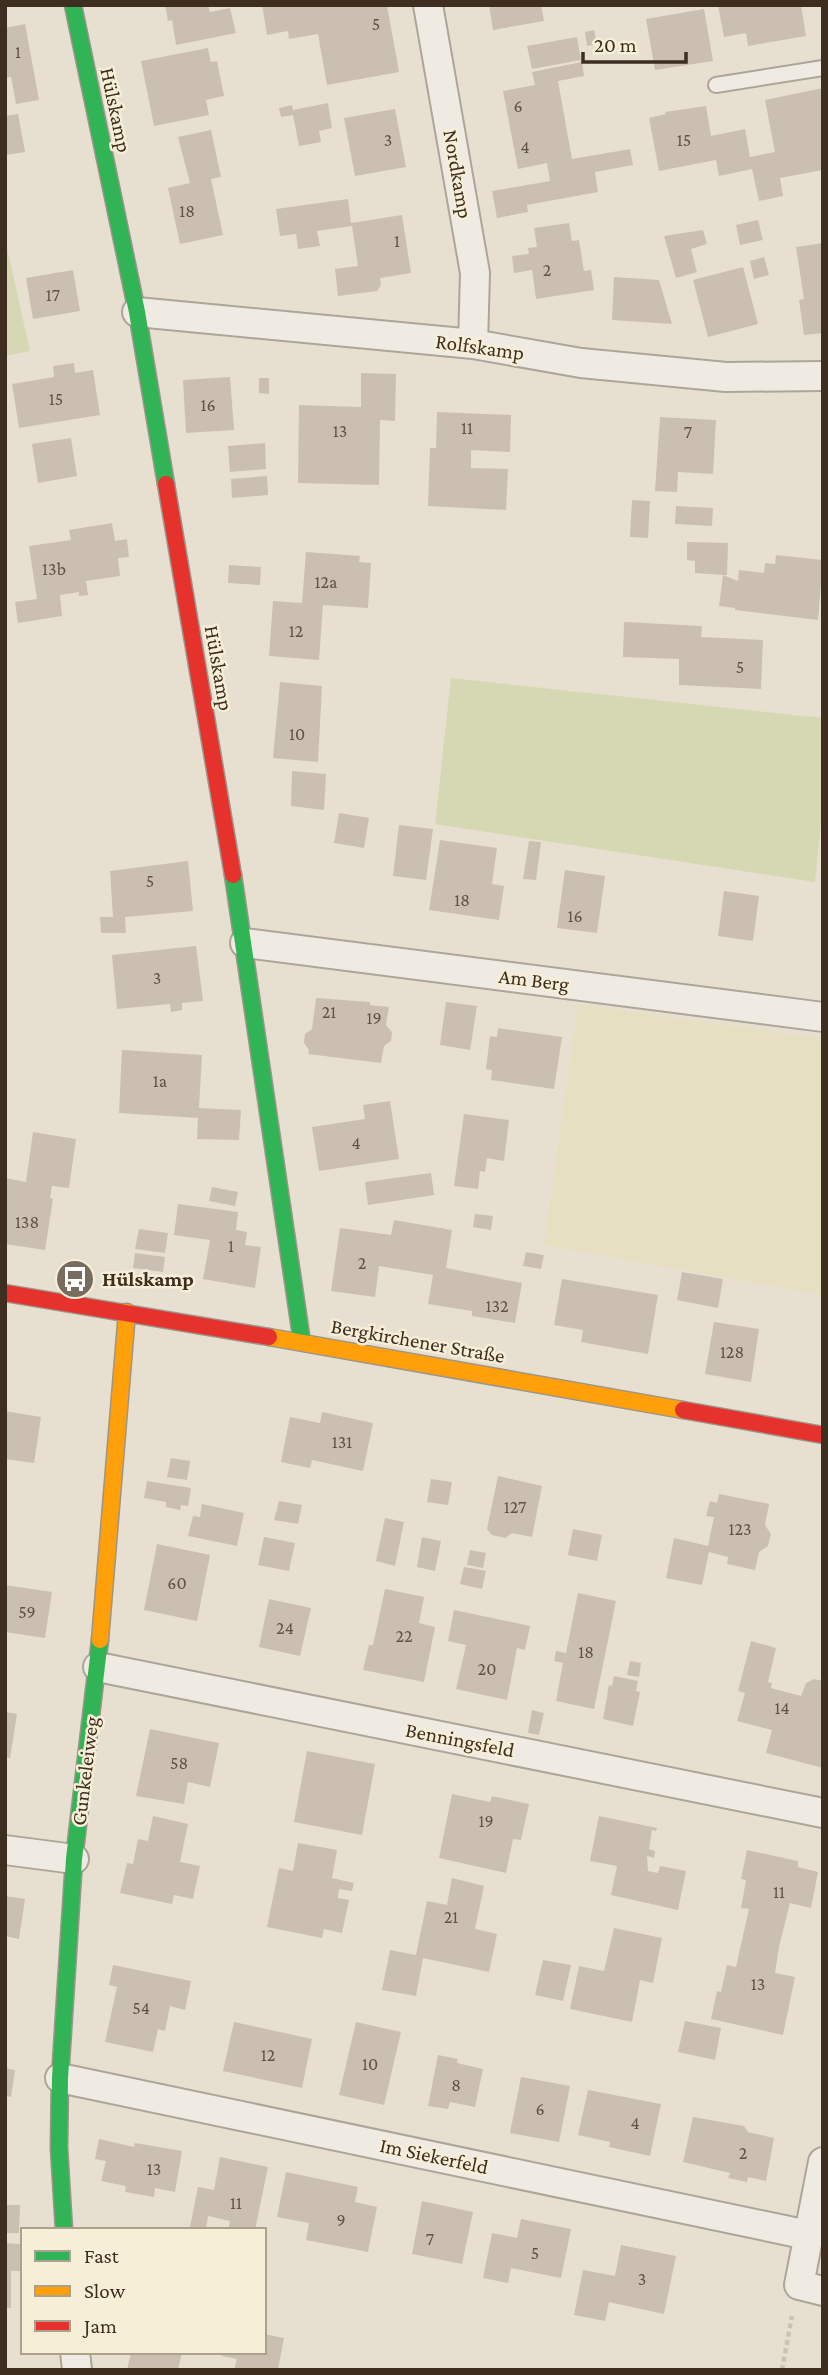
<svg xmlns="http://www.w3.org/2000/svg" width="828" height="2375" viewBox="0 0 828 2375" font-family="'Crimson Pro',serif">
	<rect width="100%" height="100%" fill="#e7e0d1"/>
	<path fill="#e6dfc2" d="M578,1004L823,1039V1295L544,1245Z"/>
	<path fill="#d6d7b3" d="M5,239L30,351L5,356Z
		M451,678L823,718V802L815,882L435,824Z"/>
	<path fill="#cbbfb2" d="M165,5H208L210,12L230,8L236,33L176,45L172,20L168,21Z
		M262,5H387L399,72L327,85L318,34L289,39L288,31L267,35Z
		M489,5H541L544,21L493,30Z
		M718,5H801L806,36L748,46L746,33L724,37Z
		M704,9L713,61L655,70L646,19Z
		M25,24L39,100L16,104L11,77L5,78V28Z
		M594,30L597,44L587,46L585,32Z
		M577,37L581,60L532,69L527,46Z
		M208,48L211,62L217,61L224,96L206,100L209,115L154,126L141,61Z
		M582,62L584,76L558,81L572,159L630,149L633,165L595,172L598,192L527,205L528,212L497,218L492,191L550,181L547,163L518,169L503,91L535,85L532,72Z
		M823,88V170L780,178L783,196L759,201L752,169L719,176L716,160L659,171L649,118L666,114L665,112L706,106L711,136L745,129L750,157L775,152L765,100Z
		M328,103L332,128L319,131L321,142L299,146L293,115L281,117L279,108L292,105L293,110Z
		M395,109L406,167L355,176L344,118Z
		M18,114L25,152L6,155L5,116Z
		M211,130L221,177L211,179L223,235L180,244L168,188L190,183L178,137Z
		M348,199L351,223L402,215L411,273L380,278L381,285L377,291L338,296L335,269L358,266L352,226L317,231L320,246L298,249L296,234L280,236L276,209Z
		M758,220L763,240L740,245L736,225Z
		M569,223L572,241L579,240L584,271L591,270L594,290L536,299L532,270L514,273L512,256L529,254L528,248L537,247L534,228Z
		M703,230L707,244L691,249L697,272L676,278L664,236Z
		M823,243V333L804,335L799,300L804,299L796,247Z
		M764,257L769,275L754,279L750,261Z
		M743,267L758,324L708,337L693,280Z
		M73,270L80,311L33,319L26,278Z
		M614,277L659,280L672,324L612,320Z
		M74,363L75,373L93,370L100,415L19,428L12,384L54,377L53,366Z
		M361,373L396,374L395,421L380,420L379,485L298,483L299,405L361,407Z
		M230,377L234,430L186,433L183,380Z
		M259,378H269V394L259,393Z
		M437,412L511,415L510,452L471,450V468L508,469L506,510L428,506L430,448H436Z
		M660,417L716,420L713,474L678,472L677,492L655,491Z
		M71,438L77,476L38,483L32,444Z
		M265,443L266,469L230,472L228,446Z
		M267,476L268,495L232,498L231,479Z
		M632,500L650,501L648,538L630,537Z
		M676,506L713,508L712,526L675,524Z
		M112,523L115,541L127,539L129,557L118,558L120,576L86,581L88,595L79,596V592L60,595L62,616L18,623L15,602L37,599L29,546L71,540L69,530Z
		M687,542L728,543L727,575H723L738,581L739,570L764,573L765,563L775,564L776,555L823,560L818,620L735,610V608L719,606L723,575L695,573V561L687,560Z
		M306,552L360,556L359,562L371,563L368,608L323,605L319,660L269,656L273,601L302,603Z
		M229,565L261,567L260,585L228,583Z
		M624,622L702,626L701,637L763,640L761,689L679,685V659L623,657Z
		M280,682L322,686L318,762L273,758Z
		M292,771L326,774L324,810L291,806Z
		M339,813L369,818L364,848L334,843Z
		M399,825L433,829L426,880L393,876Z
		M440,840L497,848L492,884L504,886L499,920L429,910Z
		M529,841L541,842L536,880L523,879Z
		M188,861L193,911L125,917L126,933H101L100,917H113L110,871Z
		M565,870L605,876L597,933L557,928Z
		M724,891L759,896L753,941L718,936Z
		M196,946L203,1001L182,1003V1010L171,1012L170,1004L117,1009L112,955Z
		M316,998L370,1002V1005L389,1007L386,1025L392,1032L391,1041L384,1046L381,1063L308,1054L309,1050L304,1043L305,1034L312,1029Z
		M446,1002L477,1006L470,1050L440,1045Z
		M498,1028L562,1037L554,1089L491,1080L492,1070L486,1069L490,1036L497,1037Z
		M122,1050L202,1055L199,1108L241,1110L239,1140L197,1139L198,1118L119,1113Z
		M390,1101L399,1159L319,1171L312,1127L365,1119L363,1105Z
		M464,1114L509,1120L504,1161L487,1158L485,1172L480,1171L478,1189L454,1186Z
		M33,1132L76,1139L69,1188L52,1186L50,1198L53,1199L45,1250L5,1244V1178L26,1182Z
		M431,1173L434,1195L368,1205L365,1182Z
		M212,1187L238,1192L235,1206L209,1201Z
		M178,1204L238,1212L236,1230L247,1232L245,1245L261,1247L255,1288L203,1279L210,1240L174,1235Z
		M475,1214L493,1216L491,1230L473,1227Z
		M394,1220L452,1230L446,1268L522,1283L515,1323L472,1316V1311L428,1304L433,1275L379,1266L375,1297L331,1291L340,1228L391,1235Z
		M139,1229L168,1233L165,1253L135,1249Z
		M526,1252L544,1255L541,1269L523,1266Z
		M135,1253L165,1257L163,1272L133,1268Z
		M682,1272L723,1279L718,1308L677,1300Z
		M562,1279L658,1295L648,1354L581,1342L583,1330L554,1325Z
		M714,1322L759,1329L751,1382L705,1374Z
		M5,1411L41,1417L34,1463L5,1459Z
		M322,1412L373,1423L363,1471L312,1460L310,1468L281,1462L290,1417L320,1423Z
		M171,1458L190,1461L187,1480L167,1477Z
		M498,1476L542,1486L532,1537L512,1533L505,1538L492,1535L487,1529Z
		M431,1479L452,1482L448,1505L427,1502Z
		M147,1481L191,1488L188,1506L181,1505L180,1510L166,1507V1502L144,1498Z
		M719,1494L769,1504L765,1525L771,1534L768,1546L759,1552L755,1570L727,1564L728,1557L709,1552L702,1585L666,1578L674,1538L708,1546L714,1517L706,1516L710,1501L717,1503Z
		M279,1501L302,1505L298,1524L274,1520Z
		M202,1504L244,1513L237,1546L188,1536L193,1516L200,1517Z
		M385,1518L404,1522L395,1566L376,1561Z
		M573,1529L602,1535L597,1561L568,1555Z
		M264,1537L295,1543L289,1571L258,1565Z
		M422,1537L441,1541L435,1571L417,1567Z
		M157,1544L210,1555L197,1621L144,1610Z
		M470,1550L486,1553L483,1568L467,1565Z
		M464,1567L486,1571L482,1589L460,1584Z
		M5,1585L52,1592L45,1638L5,1632Z
		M385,1589L424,1597L419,1623L435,1627L424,1682L363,1670L369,1645H373Z
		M578,1593L616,1601L594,1709L556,1701L563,1663L554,1661L556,1651L566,1653Z
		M269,1599L311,1608L300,1656L259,1647Z
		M454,1610L530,1626L525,1650L517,1648L507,1700L456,1689L466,1645L448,1641Z
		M751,1641L776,1648L768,1682L772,1683L771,1688L801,1696L806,1683L814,1679L823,1681L821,1734L823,1735V1768L766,1753L772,1730L737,1721L745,1693L738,1691Z
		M630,1661L641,1663L639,1677L627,1675Z
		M614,1676L638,1681L636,1691L640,1692L633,1726L603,1719L609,1685L612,1686Z
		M532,1710L544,1713L539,1735L528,1733Z
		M5,1712L17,1714L10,1758L5,1757Z
		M150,1729L219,1743L210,1787L188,1782L184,1804L136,1796Z
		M307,1751L375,1764L362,1835L294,1822Z
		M452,1794L490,1802L492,1796L529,1804L521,1840L513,1839L506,1873L439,1858Z
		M153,1816L188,1824L180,1862L200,1866L193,1899L174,1895L172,1904L120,1893L127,1863L133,1864L138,1839L148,1841Z
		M599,1816L657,1828L656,1831L652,1830L649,1849L655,1851L654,1858L647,1856L648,1871L658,1873L660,1866L686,1871L678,1910L611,1895L617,1866L590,1861Z
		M298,1843L337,1850L332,1878L354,1883L352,1891L339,1889L338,1898L349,1900L342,1933L324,1929L322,1938L267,1927L279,1868L293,1871Z
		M747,1850L798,1861V1867L818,1872L811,1908L790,1903L779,1947L775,1973L795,1977L783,2035L711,2019L717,1991L721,1992L727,1965L736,1967L749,1909L741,1908L746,1880L741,1879Z
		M452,1878L484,1886L475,1929L497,1934L489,1972L423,1958L416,1996L382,1990L390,1950L416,1955L427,1901L447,1905Z
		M5,1896L25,1899L19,1939L5,1936Z
		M614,1928L662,1938L653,1983L640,1980L632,2022L570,2009L579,1966L604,1971Z
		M543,1960L571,1965L563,2001L535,1995Z
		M113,1965L191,1981L185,2010L170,2006L165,2031L158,2029L153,2052L105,2042L117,1987L109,1985Z
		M685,2021L721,2028L715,2060L678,2052Z
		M234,2022L312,2039L302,2088L223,2071Z
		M356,2022L401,2032L384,2105L339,2095Z
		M438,2055L458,2059L457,2063L483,2069L475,2107L450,2102L448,2109L428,2106Z
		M5,2068L15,2070L11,2097L5,2096Z
		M521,2077L570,2086L559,2142L510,2133Z
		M588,2090L661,2104L650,2156L609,2147L610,2142L578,2135Z
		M693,2117L744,2126L748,2132L774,2138L766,2181L748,2177L747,2182L728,2178L730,2173L683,2162Z
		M99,2139L134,2147L135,2143L182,2151L175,2192L155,2188L154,2197L125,2192L126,2186L101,2181L106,2161L95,2159Z
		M220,2157L268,2167L255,2230H228L230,2221L208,2216L206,2230H193L194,2227H190L198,2187L214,2190Z
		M286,2172L358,2187L355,2202L377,2207L368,2252L306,2240L309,2223L277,2217Z
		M422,2201L473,2212L462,2264L412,2254Z
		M5,2205H20L19,2233H5Z
		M521,2219L571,2229L561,2278L511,2268L508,2283L483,2278L492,2233L517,2238Z
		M5,2243L20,2244V2271H11V2308H5Z
		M621,2245L676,2256L664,2314L609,2302L605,2321L574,2315L583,2270L615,2276Z
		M264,2334L284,2338L278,2370H234L237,2359L222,2356V2352H264Z
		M131,2352H182L178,2370H127Z"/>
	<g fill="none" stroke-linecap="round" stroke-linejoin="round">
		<defs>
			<path id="lane" d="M716,85L823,68"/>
			<path id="street" d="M428,5L475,273L473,344
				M137,312L473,344L581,363L726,377L823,376
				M245,943L823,1017
				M98,1667L823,1813
				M5,1850L74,1859
				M60,2078L808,2235
				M823,2162L799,2285L823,2291
				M75,2352L77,2370"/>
			<path id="fast" d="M73,5L137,312L166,484
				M233,875L302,1342
				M64,2230L59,2148L60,2078L74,1859L100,1640"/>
			<path id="slow" d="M269,1337L683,1410
				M100,1640L127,1312"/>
			<path id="jam" d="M166,484L233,875
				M5,1293L269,1337
				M683,1410L823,1435"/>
		</defs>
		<use href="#lane" stroke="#ada599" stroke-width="18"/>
		<use href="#street" stroke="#ada599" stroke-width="32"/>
		<use href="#fast" stroke="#9c958a" stroke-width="19"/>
		<use href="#slow" stroke="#9c958a" stroke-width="19"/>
		<use href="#jam" stroke="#9c958a" stroke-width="19"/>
		<path stroke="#c8c2b9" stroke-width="4.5" stroke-dasharray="5 3.5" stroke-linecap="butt" d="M782,2370L792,2316"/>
		<use href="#lane" stroke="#efebe3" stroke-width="14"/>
		<use href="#street" stroke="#efebe3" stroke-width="28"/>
		<use href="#fast" stroke="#30b455" stroke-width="16"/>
		<use href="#slow" stroke="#ff9f0a" stroke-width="16"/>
		<use href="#jam" stroke="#e5322d" stroke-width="16"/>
	</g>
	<defs>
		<symbol id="bus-disc" viewBox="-11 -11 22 22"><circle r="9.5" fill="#786c5e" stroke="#f7eed8"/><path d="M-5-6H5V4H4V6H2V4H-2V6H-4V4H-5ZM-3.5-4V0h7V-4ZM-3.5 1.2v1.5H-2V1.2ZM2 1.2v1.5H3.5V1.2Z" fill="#fff"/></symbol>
	</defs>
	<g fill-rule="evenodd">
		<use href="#bus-disc" x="53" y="1257" width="44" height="44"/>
	</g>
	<g text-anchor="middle" stroke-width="5" stroke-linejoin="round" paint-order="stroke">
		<g font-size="18" fill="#605244">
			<text x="376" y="30">5</text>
			<text x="18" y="58">1</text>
			<text x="518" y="112">6</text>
			<text x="388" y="146">3</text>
			<text x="684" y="146">15</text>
			<text x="525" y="153">4</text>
			<text x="187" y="217">18</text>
			<text x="397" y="247">1</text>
			<text x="547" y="276">2</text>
			<text x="53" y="301">17</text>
			<text x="56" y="405">15</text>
			<text x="208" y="411">16</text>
			<text x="467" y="434">11</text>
			<text x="340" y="437">13</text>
			<text x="688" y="438">7</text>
			<text x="54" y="575">13b</text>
			<text x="326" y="588">12a</text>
			<text x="296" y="637">12</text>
			<text x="740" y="673">5</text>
			<text x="297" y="740">10</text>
			<text x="150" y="887">5</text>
			<text x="462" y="906">18</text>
			<text x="575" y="922">16</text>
			<text x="157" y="984">3</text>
			<text x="329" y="1018">21</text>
			<text x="374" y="1024">19</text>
			<text x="160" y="1087">1a</text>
			<text x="356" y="1149">4</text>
			<text x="27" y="1228">138</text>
			<text x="231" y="1252">1</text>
			<text x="362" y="1269">2</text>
			<text x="497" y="1312">132</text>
			<text x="732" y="1358">128</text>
			<text x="342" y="1448">131</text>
			<text x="515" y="1513">127</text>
			<text x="740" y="1535">123</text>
			<text x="177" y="1589">60</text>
			<text x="27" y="1618">59</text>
			<text x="285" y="1634">24</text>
			<text x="404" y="1642">22</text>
			<text x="586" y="1658">18</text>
			<text x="487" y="1675">20</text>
			<text x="782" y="1714">14</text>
			<text x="179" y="1769">58</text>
			<text x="486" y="1827">19</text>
			<text x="779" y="1898">11</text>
			<text x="451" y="1923">21</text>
			<text x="758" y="1990">13</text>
			<text x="141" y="2014">54</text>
			<text x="268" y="2061">12</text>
			<text x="370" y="2070">10</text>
			<text x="456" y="2091">8</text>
			<text x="540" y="2115">6</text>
			<text x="635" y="2129">4</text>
			<text x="743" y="2159">2</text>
			<text x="154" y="2175">13</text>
			<text x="236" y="2209">11</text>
			<text x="341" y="2226">9</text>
			<text x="430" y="2245">7</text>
			<text x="535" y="2259">5</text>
			<text x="642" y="2285">3</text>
		</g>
		<g font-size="21" fill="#3d2e20" stroke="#f7eed8">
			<text transform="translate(116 110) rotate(78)" y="7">Hülskamp</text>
			<text transform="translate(458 174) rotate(80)" y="7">Nordkamp</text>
			<text transform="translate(480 347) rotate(8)" y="7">Rolfskamp</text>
			<text transform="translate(219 668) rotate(80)" y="7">Hülskamp</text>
			<text transform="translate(534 980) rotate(7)" y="7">Am Berg</text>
			<text transform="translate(418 1341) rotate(10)" y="7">Bergkirchener Straße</text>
			<text transform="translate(460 1740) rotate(11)" y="7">Benningsfeld</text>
			<text transform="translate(85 1771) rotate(-83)" y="7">Gunkeleiweg</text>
			<text transform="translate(434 2156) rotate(12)" y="7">Im Siekerfeld</text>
		</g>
		<g font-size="21" font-weight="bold" fill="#3d2e20" stroke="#f7eed8" text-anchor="start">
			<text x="102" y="1286">Hülskamp</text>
		</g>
	</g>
	<rect width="828" height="2375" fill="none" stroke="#3d2e20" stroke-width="14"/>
	<rect x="21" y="2228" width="245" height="126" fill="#f7eed8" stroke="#ada18e" stroke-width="2"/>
	<rect x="35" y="2251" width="35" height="10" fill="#30b455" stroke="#ada18e" stroke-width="2"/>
	<text x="84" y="2263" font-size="21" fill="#3d2e20">Fast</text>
	<rect x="35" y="2286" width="35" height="10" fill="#ff9f0a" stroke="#ada18e" stroke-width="2"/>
	<text x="84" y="2298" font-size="21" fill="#3d2e20">Slow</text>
	<rect x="35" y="2321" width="35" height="10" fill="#e5322d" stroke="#ada18e" stroke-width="2"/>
	<text x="84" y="2333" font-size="21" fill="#3d2e20">Jam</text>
	<path d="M583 52v10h103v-10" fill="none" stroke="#3d2e20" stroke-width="3.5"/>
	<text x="594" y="52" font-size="21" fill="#3d2e20" stroke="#f7eed8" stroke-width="5" paint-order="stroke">20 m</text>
</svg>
